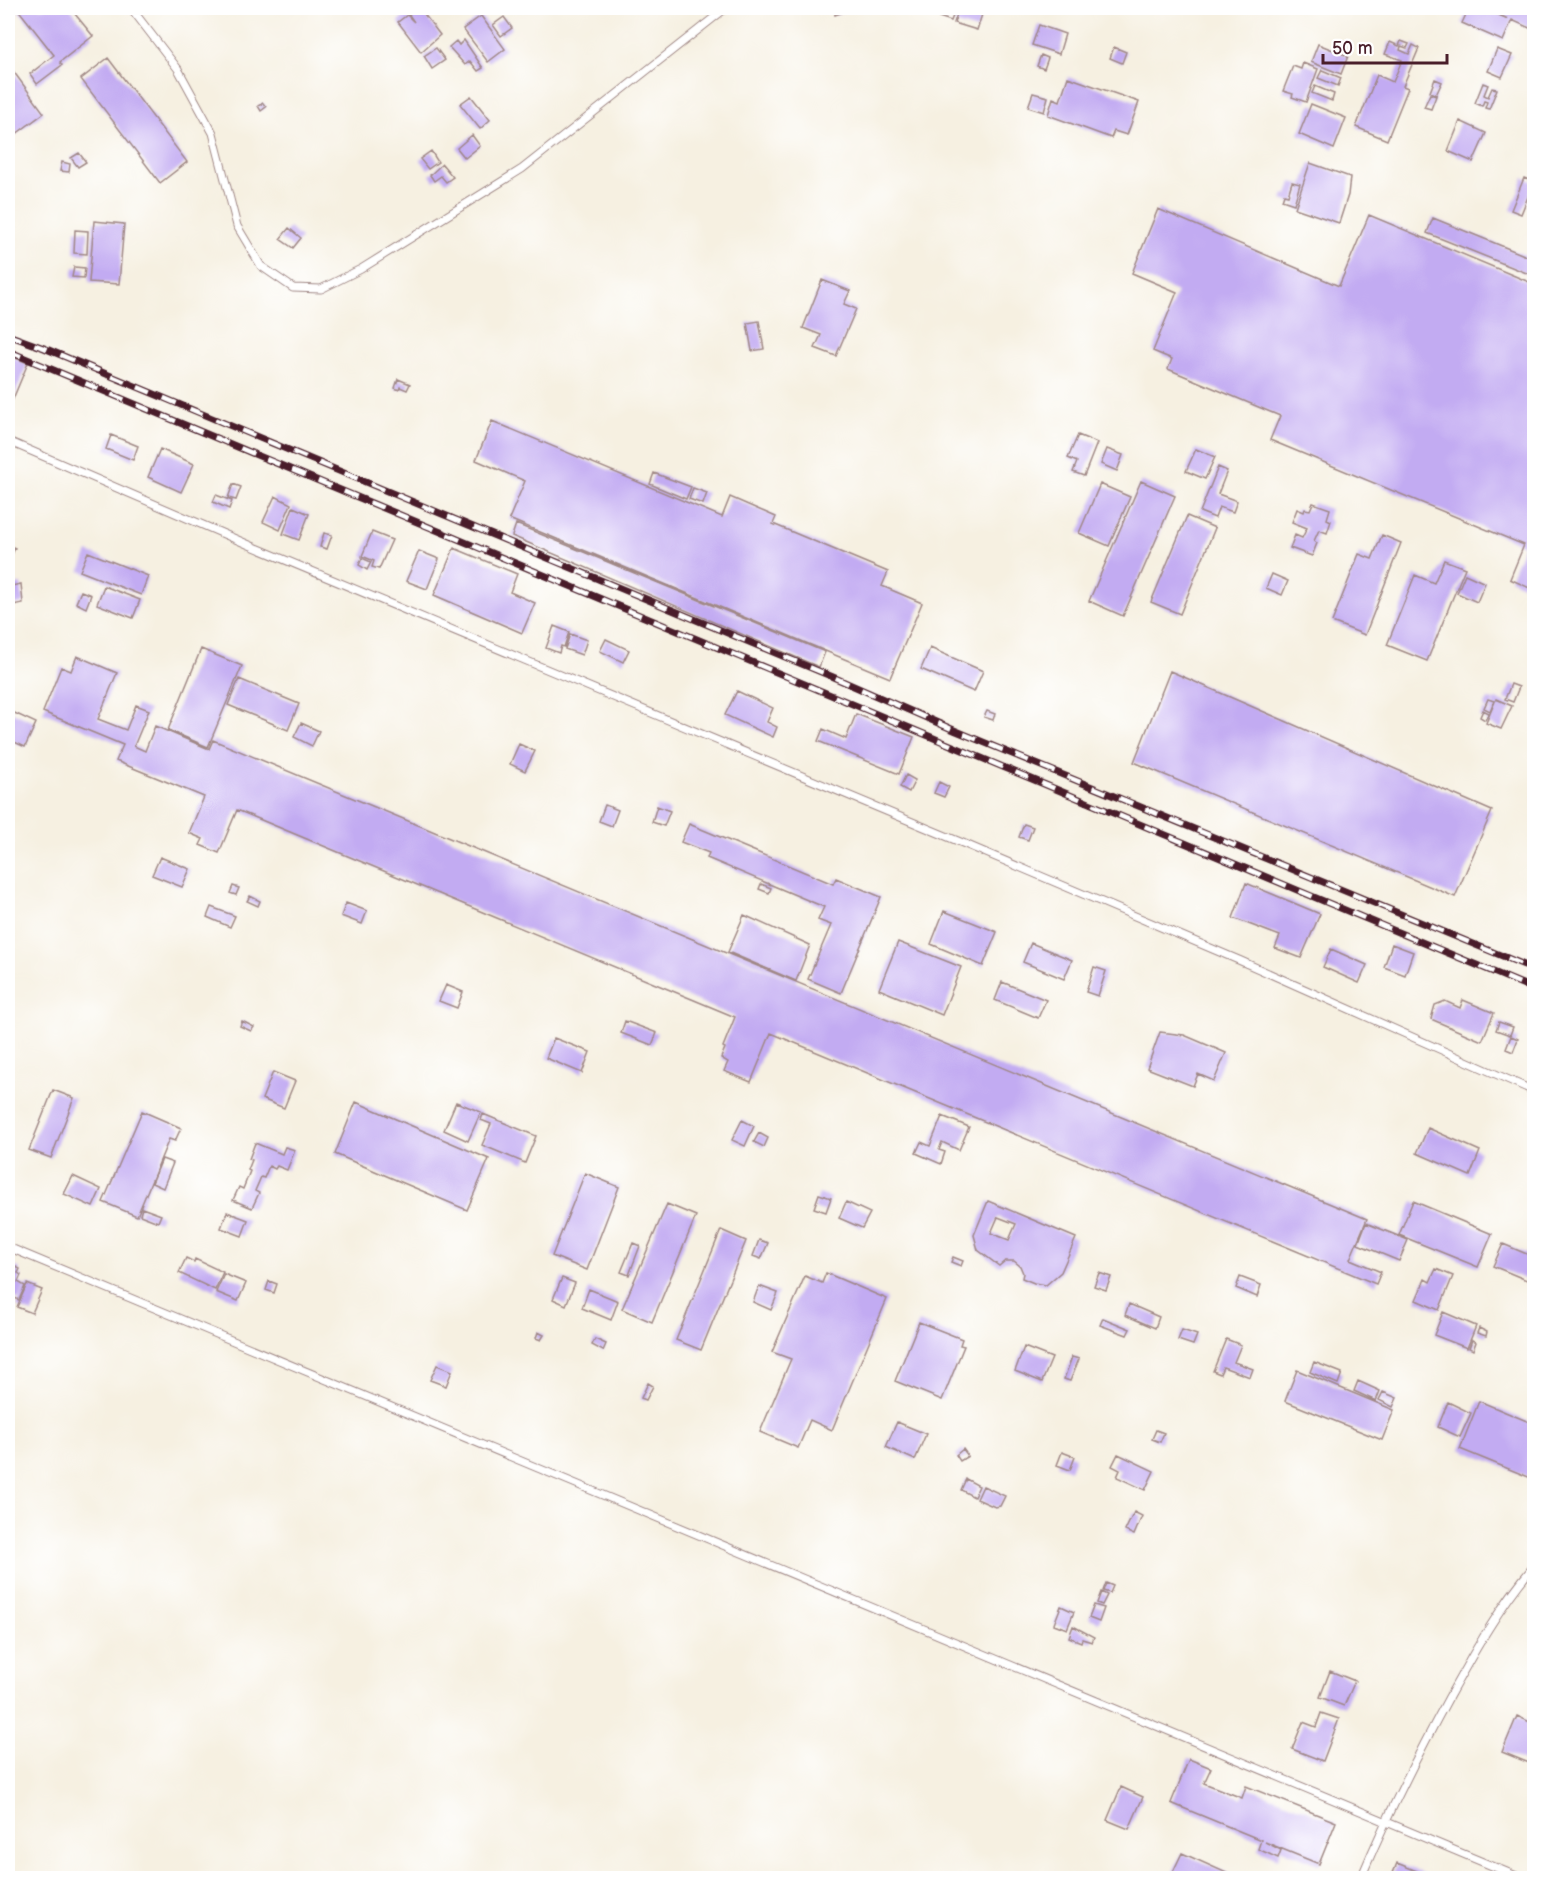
<svg xmlns="http://www.w3.org/2000/svg" width="1542" height="1886" viewBox="0 0 1542 1886" font-family="'Balsamiq Sans',sans-serif">
	<rect width="100%" height="100%" fill="#fff"/>
	<filter id="ink" filterUnits="userSpaceOnUse"><feTurbulence type="fractalNoise" baseFrequency=".0167" numOctaves="2"/><feDisplacementMap in="SourceGraphic" scale="12" xChannelSelector="R" yChannelSelector="G"/><feConvolveMatrix kernelMatrix="1 2 1 2 8 2 1 2 1" color-interpolation-filters="sRGB"/></filter>
	<filter id="wash" filterUnits="userSpaceOnUse"><feTurbulence type="fractalNoise" baseFrequency=".008" numOctaves="4" result="noise"/><feDisplacementMap in="SourceGraphic" scale="24" xChannelSelector="R" yChannelSelector="G"/><feGaussianBlur stdDeviation="1.35" result="paint"/><feColorMatrix in="noise" values="0 0 0 0 0 0 0 0 0 0 0 0 0 0 0 0 0 1.4 0 .05"/><feComposite in="paint" operator="in"/></filter>
	<g filter="url(#wash)">
		<rect width="100%" height="100%" fill="#f6f0e1"/>
		<g id="blocks">
			<path fill="#c2abf2" fill-rule="evenodd" d="M17,8H70L93,36L60,62L62,65L37,84L30,74L54,55Z
				M413,8H422L426,13L424,14L440,35L421,52L398,22L407,15L414,22L407,12Z
				M453,8H465L457,13Z
				M845,8L846,11L835,15L834,10Z
				M926,8H956L951,21L924,12Z
				M959,8H984L977,30L954,23Z
				M1469,8H1482L1508,19L1484,8H1534V30L1512,20L1503,41L1462,23Z
				M481,16L505,49L488,62L463,29Z
				M504,17L512,28L501,36L493,25Z
				M1039,25L1065,34L1059,54L1032,45Z
				M464,40L483,68L478,71L470,61L465,65L449,47L456,41L459,45Z
				M1401,41L1409,44L1407,48L1401,46L1400,50L1409,54L1413,45L1419,48L1403,86L1408,88L1387,140L1356,127L1377,75L1393,82L1402,60L1385,54L1390,42L1399,46Z
				M1318,44L1348,56L1341,74L1311,62Z
				M1114,47L1126,52L1122,63L1110,58Z
				M436,48L445,60L432,69L424,56Z
				M1497,49L1512,55L1502,77L1488,71Z
				M1041,55L1048,58L1044,69L1037,66Z
				M108,58L187,162L160,183L81,79Z
				M1303,63L1318,69L1306,102L1292,97L1293,94L1283,91L1293,66L1301,69Z
				M8,64L44,113L8,140Z
				M1322,70L1341,78L1338,86L1318,78Z
				M1068,77L1139,102L1127,135L1114,131L1111,138L1048,115L1053,98L1060,101Z
				M1435,79L1442,82L1436,95L1430,92Z
				M1483,83L1488,85L1484,95L1488,97L1492,88L1497,89L1489,109L1485,108L1487,102L1484,101L1482,106L1475,103Z
				M1315,86L1334,94L1332,101L1312,93Z
				M1033,93L1048,97L1044,112L1028,107Z
				M1430,94L1436,96L1431,109L1424,107Z
				M471,96L490,120L480,129L460,104Z
				M263,103L266,107L261,111L258,106Z
				M1311,104L1346,118L1334,149L1299,134Z
				M1460,121L1486,133L1473,162L1448,151Z
				M472,135L480,146L465,158L457,148Z
				M431,151L438,162L428,169L420,159Z
				M79,153L86,162L78,167L71,158Z
				M62,162L70,164L69,172L60,171Z
				M1310,163L1350,177L1348,195L1339,223L1295,208Z
				M442,164L453,177L446,182L441,176L434,181L430,175Z
				M1524,178L1534,182L1521,214L1511,210Z
				M1292,182L1300,184L1294,204L1282,200L1284,194L1288,195Z
				M1158,209L1339,286L1369,215L1534,284V590L1510,579L1524,545L1270,440L1280,416L1168,369L1172,359L1153,351L1177,292L1132,273Z
				M1433,218L1534,259V276L1427,233Z
				M94,221L124,224L119,284L89,282Z
				M289,228L301,238L293,248L280,239Z
				M75,230L88,231L87,254L74,253Z
				M74,267L85,268L84,278L72,277Z
				M822,280L850,291L844,304L856,309L836,356L815,348L821,335L803,328Z
				M759,321L764,349L752,351L747,323Z
				M8,355L28,363L8,411Z
				M398,379L410,384L407,390L400,387L399,390L395,388Z
				M492,421L722,517L730,497L776,517L773,524L888,572L882,586L922,603L890,678L509,519L525,481L476,460Z
				M111,435L138,446L133,460L106,449Z
				M1078,435L1097,443L1084,476L1073,472L1077,462L1068,458Z
				M160,449L194,464L181,492L148,477Z
				M1107,449L1123,455L1117,471L1101,464Z
				M1196,449L1215,457L1205,479L1186,471Z
				M1218,467L1227,471L1218,494L1237,501L1233,512L1219,507L1215,518L1200,512Z
				M654,473L691,487L686,499L650,484Z
				M1141,481L1175,496L1123,616L1089,601Z
				M233,484L241,487L236,500L228,498Z
				M1100,484L1130,497L1109,546L1079,533Z
				M693,488L707,493L703,504L689,499Z
				M216,495L232,501L229,509L213,502Z
				M275,496L291,504L280,530L263,522Z
				M1313,503L1330,509L1327,519L1331,521L1327,533L1319,530L1314,541L1317,543L1312,556L1290,548L1295,535L1302,538L1307,528L1292,522L1297,509L1304,512L1305,509L1310,510Z
				M293,507L309,514L299,540L283,534Z
				M1187,516L1215,528L1180,614L1151,602Z
				M516,524L825,652L819,667L512,536Z
				M372,532L392,540L379,569L372,567L374,561L362,556Z
				M324,533L332,535L327,549L320,547Z
				M1382,535L1401,543L1365,635L1332,622L1359,554L1372,559Z
				M8,545L15,548L10,559L8,558Z
				M454,548L517,574L510,592L535,603L522,633L434,595Z
				M419,551L439,559L427,589L406,581Z
				M88,552L148,576L141,595L80,571Z
				M362,558L371,562L367,570L359,565Z
				M1444,560L1465,568L1427,661L1387,645L1415,575L1434,583Z
				M1272,574L1288,581L1282,595L1266,588Z
				M1465,574L1485,583L1477,602L1457,593Z
				M21,584L23,603L13,605L11,586Z
				M104,586L140,600L133,618L97,604Z
				M81,591L91,595L86,608L76,603Z
				M554,626L569,632L564,647L561,646L559,653L546,648Z
				M570,634L587,640L582,655L565,649Z
				M606,639L629,650L623,662L600,651Z
				M930,648L983,671L974,692L921,669Z
				M201,649L242,666L208,747L168,730Z
				M77,656L117,673L98,719L126,730L136,705L149,710L134,746L145,751L155,726L209,749L213,740L1367,1219L1350,1259L1381,1272L1376,1284L771,1033L751,1082L724,1071L728,1062L721,1058L725,1048L723,1047L735,1017L237,810L219,853L200,845L203,839L189,833L204,797L116,761L123,745L43,712L61,667L71,671Z
				M1170,671L1492,811L1455,897L1134,762Z
				M239,679L299,704L288,730L228,705Z
				M1511,684L1519,687L1513,702L1505,699Z
				M737,691L773,708L767,722L777,727L773,737L725,715Z
				M1488,699L1494,701L1490,711L1484,708Z
				M1496,699L1512,706L1501,729L1486,723Z
				M8,710L36,723L25,747L8,739Z
				M1483,710L1489,713L1485,720L1480,717Z
				M987,711L995,714L993,720L984,717Z
				M856,714L914,737L899,774L818,741L823,729L846,739Z
				M301,723L319,731L312,746L294,737Z
				M519,744L535,751L525,771L510,764Z
				M906,775L915,780L909,792L900,787Z
				M939,782L949,787L944,797L934,793Z
				M605,805L618,810L612,826L599,821Z
				M657,806L670,811L664,826L652,822Z
				M689,824L833,884L836,878L881,897L841,993L808,979L831,925L818,920L824,907L707,858L709,853L681,842Z
				M1024,824L1033,827L1028,840L1019,837Z
				M160,857L190,869L182,887L152,875Z
				M1246,883L1320,914L1301,958L1275,948L1280,936L1233,918Z
				M761,884L771,888L769,893L759,889Z
				M233,886L239,888L236,895L230,893Z
				M250,896L260,901L258,906L247,901Z
				M346,903L367,911L362,924L341,916Z
				M211,907L235,916L230,927L207,917Z
				M944,911L997,932L983,966L931,944Z
				M744,915L810,945L796,981L728,952Z
				M898,942L961,967L942,1015L879,989Z
				M1031,943L1072,960L1064,979L1023,962Z
				M1392,944L1413,952L1405,975L1384,967Z
				M1331,949L1367,965L1359,983L1323,967Z
				M1094,967L1106,971L1098,996L1086,992Z
				M1002,982L1046,1000L1038,1018L995,1000Z
				M446,985L463,992L457,1008L439,1001Z
				M1463,1000L1494,1013L1482,1041L1431,1019L1435,1005L1445,1001L1460,1008Z
				M242,1021L254,1027L251,1031L240,1026Z
				M625,1021L657,1033L652,1045L621,1033Z
				M1499,1022L1513,1027L1510,1035L1496,1030Z
				M1160,1032L1184,1035L1226,1053L1214,1081L1198,1074L1193,1086L1147,1068Z
				M1511,1036L1518,1039L1513,1052L1506,1049Z
				M554,1038L590,1052L582,1073L546,1058Z
				M273,1072L295,1081L284,1108L262,1099Z
				M53,1090L74,1098L51,1158L29,1150Z
				M356,1102L489,1159L467,1210L335,1154Z
				M456,1102L481,1112L468,1141L444,1130Z
				M142,1111L181,1128L175,1141L169,1139L137,1216L103,1202Z
				M483,1114L536,1136L525,1163L482,1145L491,1124L481,1120Z
				M942,1116L969,1127L959,1150L942,1142L939,1150L945,1152L941,1164L916,1153L921,1142L930,1146Z
				M742,1120L754,1126L745,1146L732,1140Z
				M1428,1128L1480,1151L1470,1176L1417,1153Z
				M759,1133L768,1138L764,1147L754,1142Z
				M255,1143L282,1154L285,1147L295,1150L287,1170L277,1166L275,1169L269,1166L264,1178L261,1177L255,1191L259,1193L252,1208L233,1200L239,1187L243,1189L250,1171L248,1170L252,1160L249,1159Z
				M162,1159L173,1163L163,1188L152,1183Z
				M585,1173L619,1187L587,1270L552,1256Z
				M73,1176L101,1189L93,1207L64,1194Z
				M819,1194L831,1198L826,1212L814,1208Z
				M988,1201L1076,1238L1061,1272L1046,1285L1034,1283L1022,1278L1023,1273L1020,1266L1014,1261H1005L999,1266L978,1250L974,1235ZM998,1217L1016,1224L1009,1240L991,1233Z
				M1413,1201L1492,1234L1478,1267L1399,1235Z
				M846,1202L870,1213L862,1228L839,1218Z
				M667,1204L696,1216L652,1322L622,1309Z
				M142,1208L161,1215L158,1222L140,1215Z
				M227,1212L248,1220L242,1236L221,1228Z
				M1366,1223L1408,1240L1399,1261L1358,1244Z
				M721,1230L746,1241L701,1350L676,1340Z
				M759,1240L768,1243L761,1259L753,1256Z
				M633,1243L640,1246L629,1275L621,1272Z
				M1503,1244L1534,1257V1283L1493,1266Z
				M953,1257L963,1261L961,1266L951,1262Z
				M186,1258L194,1262L195,1259L223,1272L215,1290L179,1273Z
				M16,1267L20,1269L18,1273L21,1275L18,1282L25,1286L19,1300L10,1296L12,1292L8,1290V1269L14,1272Z
				M1436,1269L1453,1276L1439,1310L1416,1300L1425,1279L1430,1282Z
				M826,1273L887,1299L832,1430L810,1420L798,1448L760,1432L791,1359L772,1352L805,1276L822,1283Z
				M1099,1273L1111,1277L1106,1290L1094,1286Z
				M224,1274L246,1283L238,1301L216,1292Z
				M1240,1277L1261,1285L1257,1297L1236,1288Z
				M562,1278L575,1283L566,1305L553,1299Z
				M269,1281L277,1284L274,1293L266,1290Z
				M27,1284L42,1290L32,1313L17,1307Z
				M759,1286L778,1293L771,1310L753,1302Z
				M589,1289L618,1301L611,1320L582,1308Z
				M1129,1304L1159,1317L1155,1328L1125,1315Z
				M1443,1312L1476,1326L1467,1348L1434,1335Z
				M1103,1318L1130,1329L1127,1335L1100,1325Z
				M919,1322L962,1339L960,1345L964,1346L942,1400L895,1381Z
				M1479,1328L1487,1332L1486,1336L1477,1333Z
				M1182,1330L1197,1335L1193,1345L1178,1340Z
				M538,1332L544,1335L541,1340L536,1338Z
				M595,1339L606,1344L603,1351L592,1345Z
				M1226,1339L1241,1345L1234,1362L1253,1369L1250,1377L1223,1367L1220,1374L1213,1371Z
				M1472,1340L1476,1342L1473,1350L1469,1348Z
				M1024,1347L1052,1358L1042,1382L1015,1371Z
				M1072,1357L1079,1359L1070,1381L1064,1379Z
				M1314,1362L1342,1373L1338,1384L1310,1372Z
				M437,1365L452,1371L446,1386L430,1380Z
				M1297,1370L1394,1410L1382,1440L1285,1401Z
				M1358,1381L1380,1391L1376,1401L1354,1391Z
				M648,1383L653,1386L646,1400L641,1398Z
				M1383,1392L1397,1398L1393,1407L1379,1400Z
				M1479,1401L1534,1424V1471L1531,1478L1460,1449Z
				M1448,1402L1471,1413L1460,1437L1438,1427Z
				M897,1422L926,1434L915,1460L886,1447Z
				M1156,1430L1164,1433L1160,1442L1152,1439Z
				M963,1449L968,1456L960,1461L956,1455Z
				M1062,1452L1075,1457L1070,1470L1057,1465Z
				M1118,1454L1154,1471L1145,1490L1117,1477L1120,1470L1112,1466Z
				M966,1479L979,1486L974,1497L961,1490Z
				M983,1486L1005,1496L1000,1506L995,1507L977,1499Z
				M1134,1512L1142,1516L1134,1535L1125,1531Z
				M1106,1583L1113,1586L1110,1593L1103,1591Z
				M1101,1592L1107,1595L1102,1605L1097,1603Z
				M1094,1605L1104,1608L1099,1622L1089,1618Z
				M1061,1606L1074,1612L1067,1629L1054,1624Z
				M1073,1626L1094,1637L1092,1642L1082,1639L1081,1642L1069,1637Z
				M1330,1671L1355,1681L1344,1706L1320,1697Z
				M1321,1713L1339,1719L1323,1761L1292,1749L1303,1722L1316,1727Z
				M1517,1716L1534,1724V1765L1502,1752Z
				M1189,1759L1211,1768L1204,1783L1242,1798L1246,1786L1336,1822L1319,1864L1265,1842L1281,1850L1278,1858L1258,1849L1261,1840L1171,1803Z
				M1121,1787L1143,1797L1129,1829L1107,1820Z
				M1182,1853L1229,1874L1227,1878H1170Z
				M1397,1863L1434,1878H1391Z"/>
		</g>
	</g>
	<g filter="url(#ink)">
		<use href="#blocks" fill-opacity="0" stroke="#a08886" stroke-width="1.5"/>
		<g fill="none" stroke-linecap="round" stroke-linejoin="round">
			<defs>
				<path id="lane" d="M131,8L178,69L213,133L237,226L261,266L293,288L321,289L361,269L522,169L726,8
					M8,441L247,544L965,844L1241,961L1534,1091
					M8,1247L1521,1878
					M1361,1878C1387,1816 1417,1756 1449,1697C1474,1652 1500,1605 1534,1566"/>
			</defs>
			<use href="#lane" stroke="#a08886" stroke-width="9"/>
			<use href="#lane" stroke="#fff" stroke-width="7"/>
			<defs>
				<path id="rail" d="M8,335L44,348L833,677L954,730L1534,969
					M8,351L1534,989"/>
			</defs>
			<use href="#rail" stroke="#4a1f2b" stroke-width="7"/>
			<use href="#rail" stroke="#fff" stroke-width="4.5" stroke-dasharray="14" stroke-linecap="butt"/>
		</g>
	</g>
	<rect width="1542" height="1886" fill="none" stroke="#fff" stroke-width="30"/>
	<path d="M1323 54v9h124v-9" fill="none" stroke="#4a1f2b" stroke-width="3"/>
	<text x="1332" y="54" font-size="18" fill="#4a1f2b" stroke="#ffffff" stroke-width="4.5" paint-order="stroke">50 m</text>
</svg>
